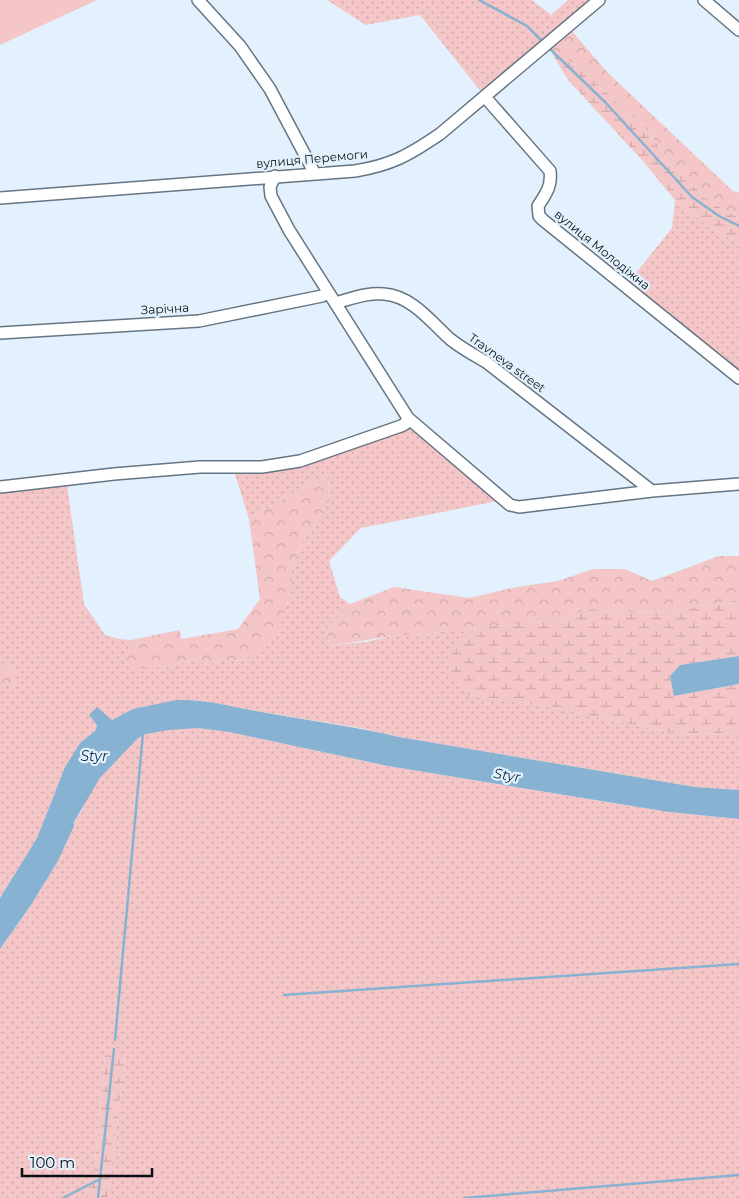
<svg xmlns="http://www.w3.org/2000/svg" width="739" height="1198" viewBox="0 0 739 1198" font-family="Montserrat,sans-serif">
	<defs>
		<pattern id="grass-dots" width="8" height="8" patternUnits="userSpaceOnUse" patternTransform="scale(1.25)"><rect width="8" height="8" fill="#f4c6c8"/><path d="M2 2h.1M6 6h.1" fill="none" stroke="#d0a9ab" stroke-width="1.8" stroke-linecap="round"/></pattern>
		<pattern id="forest-crowns" width="20" height="18" patternUnits="userSpaceOnUse" patternTransform="scale(1.25)"><rect width="20" height="18" fill="#f4c6c8"/><path d="M2 6a3 3 0 1 1 6 0M12 15a3 3 0 1 1 6 0" fill="none" stroke="#d0a9ab"/></pattern>
		<pattern id="wetland-marsh" width="20" height="14" patternUnits="userSpaceOnUse" patternTransform="scale(1.25)"><rect width="20" height="14" fill="#f4c6c8"/><path d="M1 5h8M5 5V1M11 12h8M15 12V8" fill="none" stroke="#d0a9ab"/></pattern>
	</defs>
	<rect width="100%" height="100%" fill="#e2f1fd"/>
	<path fill="url(#grass-dots)" d="M327,0H532L551,15L568,0H592L482,93L420,15L366,25Z
		M675,200L707,225L739,244V372L628,283L672,228Z
		M411,428L498,501L361,528L329,561L340,597L350,604L327,629L329,646L365,642L402,634H422L477,628L450,654L468,695L545,706L677,734L739,733V790L695,787L399,737L360,728L256,711L195,700L133,709L112,720L97,725L95,731L80,743L65,767L37,838L0,898V685L16,683V673L0,662V492L67,486L84,604L105,635L119,639L131,640L127,659L164,667L189,661L210,663L228,660L244,661L287,606L293,564L301,545L330,500L327,474L249,519L234,471L271,472L334,454Z
		M198,728L229,732L388,766L669,812L739,819V1198H108L125,1056L105,1057L94,1172L82,1188L91,1194V1198H0V949L31,905L58,861L74,826C74,820 79,816 82,810C84,805 86,800 88,796C97,780 128,740 145,734C162,728 181,729 198,728Z"/>
	<path fill="url(#forest-crowns)" d="M571,30L608,73L733,191L739,193V218L712,203L671,166L649,132L579,67L549,48Z
		M327,474L330,500L301,545L293,564L287,606L275,636L244,661L228,660L210,663L189,661L164,667L130,669L127,659L131,640L180,630L181,639L238,629L260,599L249,519Z
		M719,556H739V600L671,611L624,612L589,609L564,619L422,634C391,634 360,642 329,646L327,629L350,604L394,587L469,598L517,587L558,581L593,569H625L652,581Z
		M0,662L16,673V683L0,685Z"/>
	<path fill="url(#wetland-marsh)" d="M549,48L579,67L649,132L671,166L712,203L739,218V244L707,225L675,200L641,159L568,80Z
		M739,600V656L680,665L674,696L739,684V733L677,734L545,706L468,695L449,677L450,654L477,628L564,619L589,609L624,612L671,611Z
		M114,1049L125,1056L108,1198H91V1194L82,1188L94,1172L105,1056Z"/>
	<path fill="#f4c6c8" d="M0,0H97L0,45Z"/>
	<path fill="#88b2d2" d="M739,656V684L674,696L670,676L680,665Z
		M176,700C204,699 229,706 256,711C304,720 352,726 399,737L695,787L739,790V819L669,812L388,766L229,732L198,728L169,730L146,734L138,738L100,778L74,822V826L58,861L31,905L0,949V898L37,838L65,767L80,743L95,731L97,725L89,715L97,707L112,720L133,709Z"/>
	<g fill="none" stroke-linecap="round" stroke-linejoin="round">
		<path stroke="#88b2d2" stroke-width="2.5" d="M479,0L527,26L543,42
			M549,48L605,102L692,197L719,216L739,226
			M284,995L739,964
			M115,1040L143,733
			M63,1198L100,1179
			M98,1198L114,1049
			M464,1198L739,1175"/>
		<defs>
			<path id="minor" d="M198,0L240,46L270,89L315,174
				M704,0L739,30
				M485,97L550,171C552,186 546,194 538,206L539,216L543,220L739,378
				M275,176L270,187L271,196L289,230L408,418L510,505L519,507L652,491L739,484
				M0,198L355,171C392,165 409,155 440,134L599,0
				M335,303C351,299 368,292 384,294C412,296 431,322 450,339C461,348 474,355 486,362L652,491
				M0,333L199,321L322,296L329,293
				M0,487L114,474L200,467H262L300,461L401,426L405,424L408,418"/>
		</defs>
		<use href="#minor" stroke="#657582" stroke-width="14"/>
		<use href="#minor" stroke="#fff" stroke-width="11"/>
	</g>
	<g text-anchor="middle" stroke-width="4.5" stroke-linejoin="round" paint-order="stroke">
		<g font-size="12" fill="#080e13" stroke="#e2f1fd">
			<text transform="translate(312 159) rotate(-5)" y="4">вулиця Перемоги</text>
			<text transform="translate(602 250) rotate(39)" y="4">вулиця Молодіжна</text>
			<text transform="translate(165 309) rotate(-3)" y="4">Зарічна</text>
			<text transform="translate(507 363) rotate(36)" y="4">Travneva street</text>
		</g>
		<g font-size="14" font-style="italic" fill="#0b2d44" stroke="#e2f1fd">
			<text x="94" y="761">Styr</text>
			<text transform="translate(507 775) rotate(9)" y="5">Styr</text>
		</g>
	</g>
	<path d="M22 1168v8h130v-8" fill="none" stroke="#080e13" stroke-width="2.5"/>
	<text x="30" y="1168" font-size="15" fill="#080e13" stroke="#e2f1fd" stroke-width="4" paint-order="stroke">100 m</text>
</svg>
